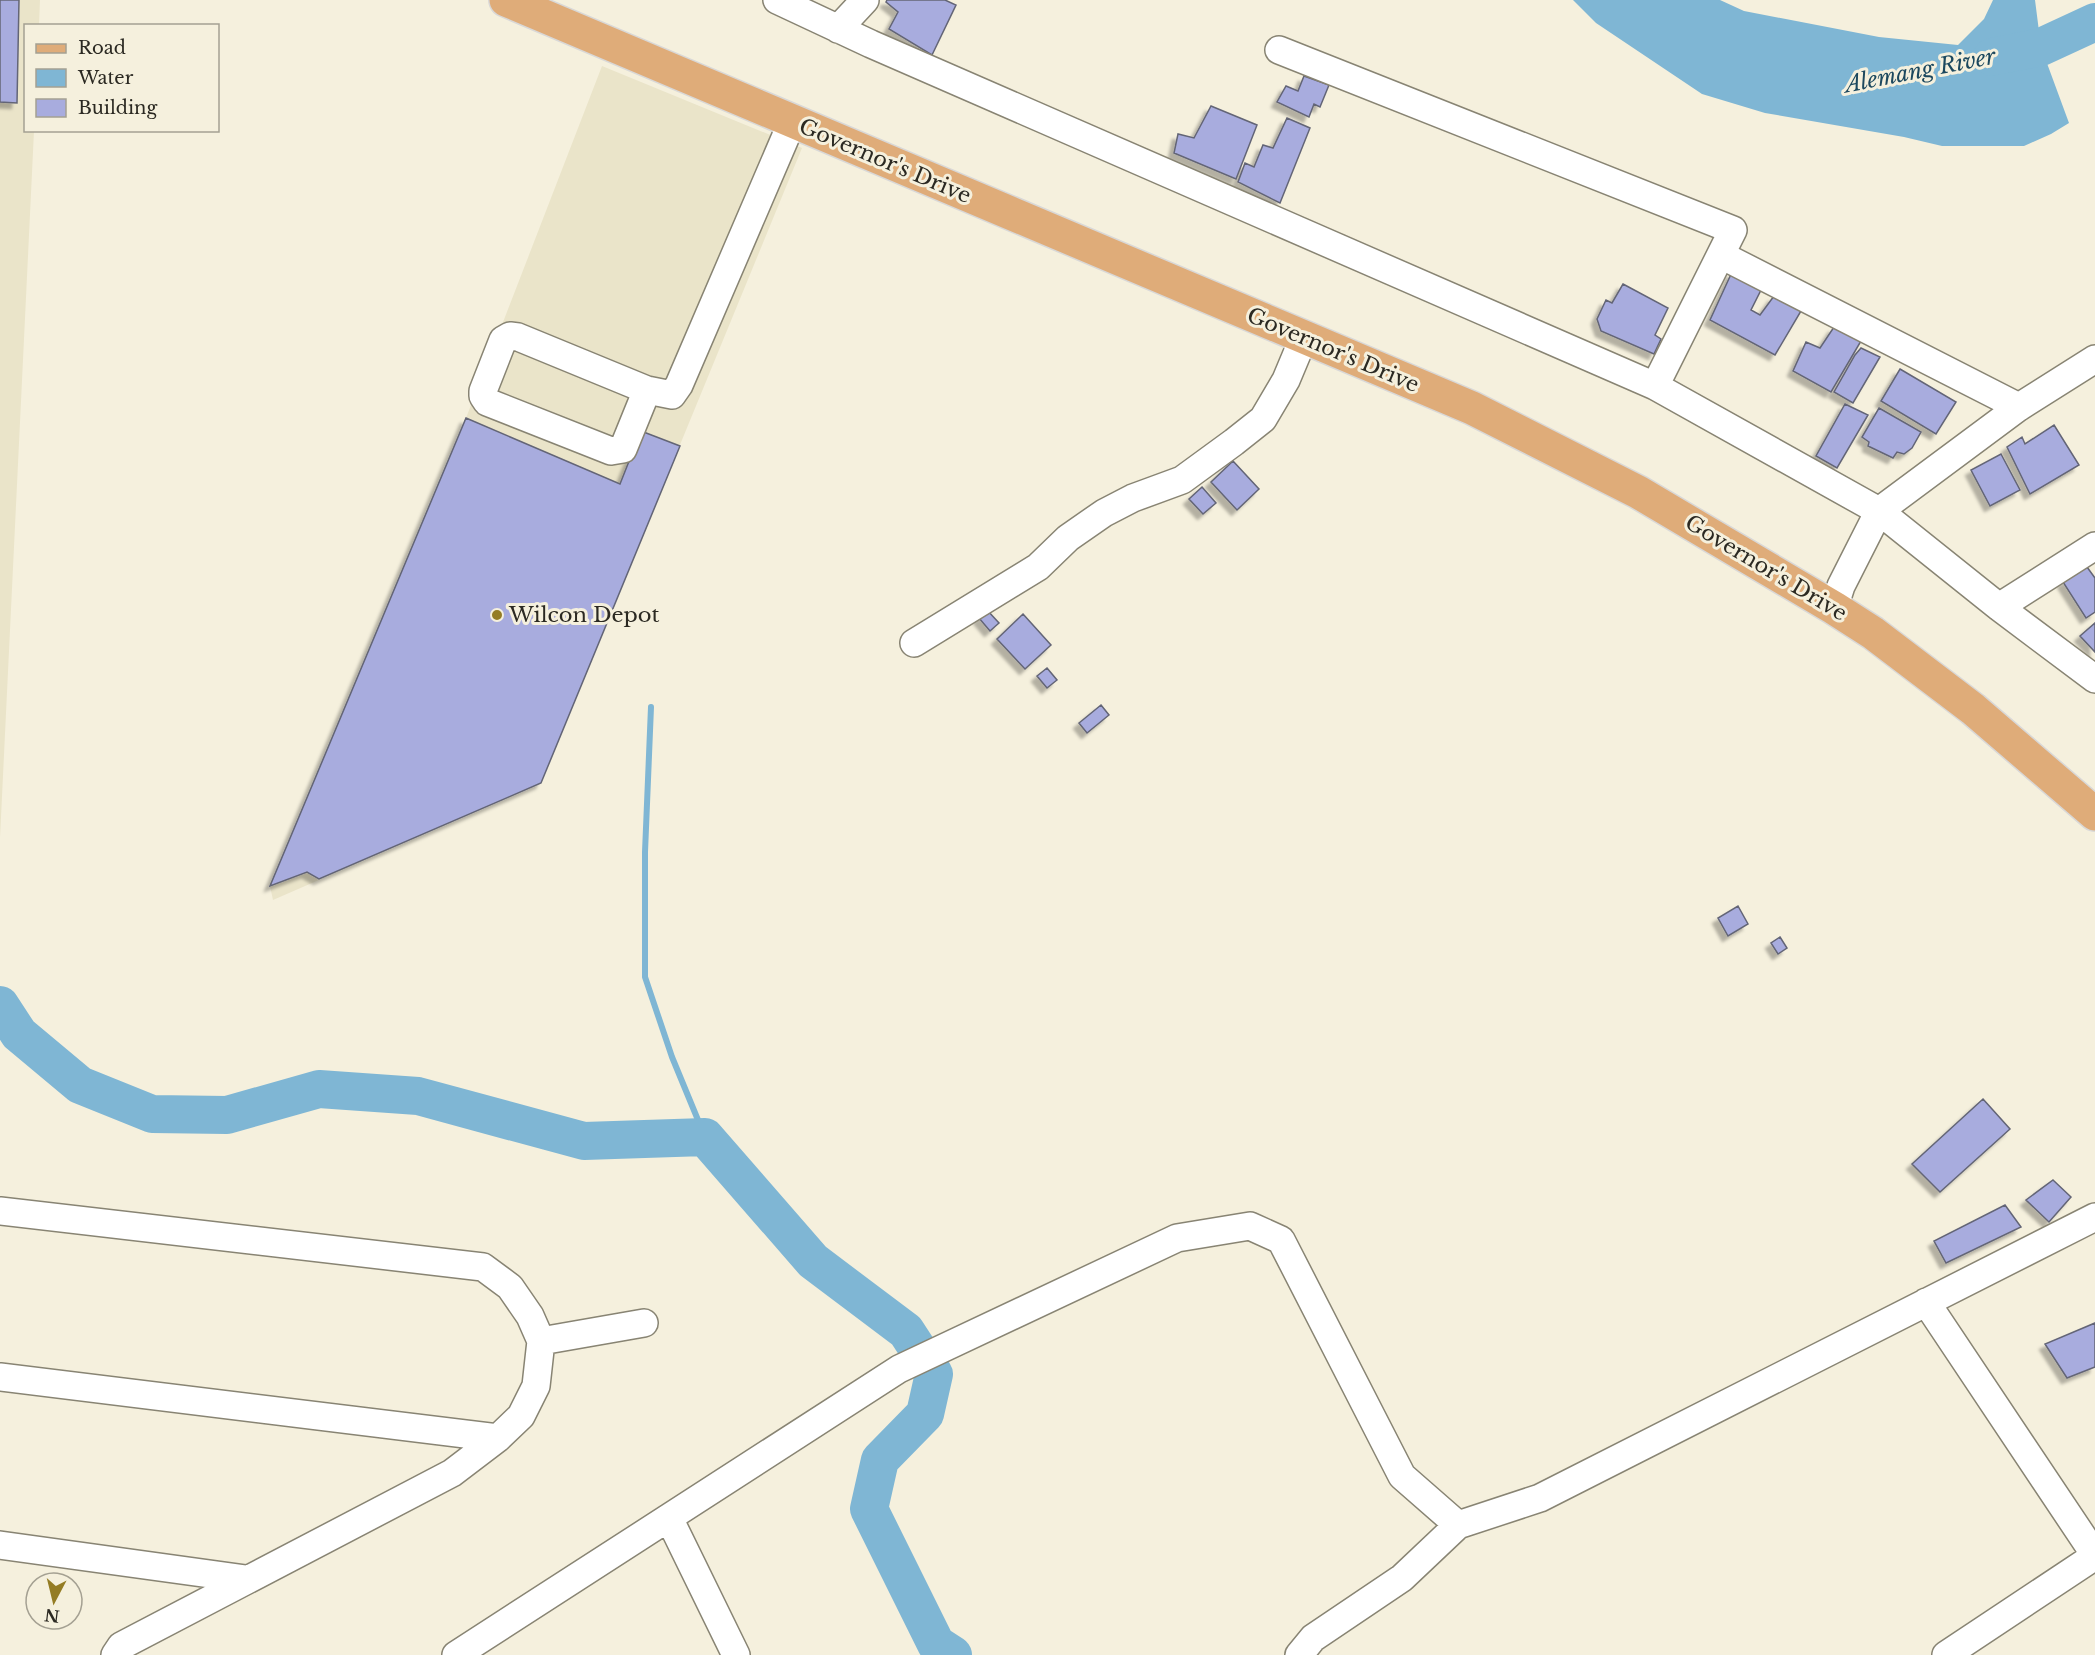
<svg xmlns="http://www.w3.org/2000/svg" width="2095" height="1655" viewBox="0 0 2095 1655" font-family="'Libre Baskerville',serif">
	<defs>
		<filter id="shadow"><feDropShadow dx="-5.5" dy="5.5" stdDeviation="1.5" flood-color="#0004"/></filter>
	</defs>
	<rect width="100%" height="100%" fill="#f5f0dd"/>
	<path fill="#eae4c9" d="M0,0H40L39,25L26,26V130L34,131L0,838Z
		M602,66L802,148L541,783L273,900L270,886L466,418Z"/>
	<path fill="#7fb6d4" d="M1573,0H1720L1744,11L1879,37L1958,45L1984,19L1993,0H2035L2041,47L2069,123L2051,134L2024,146H1942L1904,137L1765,113L1702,94L1596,23Z"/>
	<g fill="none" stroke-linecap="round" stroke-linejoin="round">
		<path stroke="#7fb6d4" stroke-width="6" d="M651,707L645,852V977L672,1057L705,1137"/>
		<path stroke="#7fb6d4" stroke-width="38" d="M1992,57L2041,47L2095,22
			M0,1005L19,1034L80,1085L152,1114L227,1115L319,1089L418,1096L584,1141L705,1137L813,1261L906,1331L934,1374L925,1414L880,1460L869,1509L936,1644L953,1655"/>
	</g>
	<path fill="#a8acde" stroke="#636576" stroke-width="1.5" filter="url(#shadow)" d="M0,0H19L17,103L0,102Z
		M887,0H945L956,5L932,55L889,29L898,12L886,2Z
		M1304,76L1329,85L1320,107L1314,104L1309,117L1277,102L1286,86L1298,91Z
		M1211,106L1257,125L1236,179L1174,153L1178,134L1194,138Z
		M1287,118L1310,128L1280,203L1238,182L1245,163L1254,167L1263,145L1273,148Z
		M1732,272L1762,288L1751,310L1760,315L1774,296L1801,311L1775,355L1710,320Z
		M1623,284L1668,308L1655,335L1661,339L1654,354L1601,331L1597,319L1606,300L1612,303Z
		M1834,327L1861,341L1831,392L1793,371L1806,342L1820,348Z
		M1861,348L1880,357L1853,403L1834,392L1855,355Z
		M1900,369L1956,402L1936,434L1881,401Z
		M1845,404L1868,415L1837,468L1816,456Z
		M1879,408L1921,432L1912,448L1904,454L1897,452L1893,458L1868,446L1869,442L1862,437Z
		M466,418L620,484L641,431L680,446L541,783L319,879L307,872L270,886Z
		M2054,425L2079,465L2030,494L2007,447L2022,437L2025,444Z
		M2001,454L2020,490L1990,506L1971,470Z
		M1233,461L1259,489L1237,510L1211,482Z
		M1202,487L1216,503L1203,514L1189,499Z
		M2087,567L2095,578V612L2086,618L2063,582Z
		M987,610L999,623L990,631L979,618Z
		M1023,614L1051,645L1025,669L997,639Z
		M2095,623V652L2080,636Z
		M1047,668L1057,680L1047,688L1037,676Z
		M1101,705L1109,715L1087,733L1079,723Z
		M1738,906L1748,924L1728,936L1718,918Z
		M1780,937L1787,948L1778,954L1771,943Z
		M1983,1099L2010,1129L1940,1192L1912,1164Z
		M2053,1180L2071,1197L2049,1222L2026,1200Z
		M2005,1205L2021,1227L1946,1263L1934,1241Z
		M2095,1323V1367L2067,1378L2045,1344Z"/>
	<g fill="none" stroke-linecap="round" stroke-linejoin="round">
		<defs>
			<path id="minor" d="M777,0L871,44L1655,386L1879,511L1841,586L1834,608
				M838,29L865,0
				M1279,50L1733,230L1655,386
				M1721,255L2019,407
				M2095,359L2019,407L1879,511L1999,607L2095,679
				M647,390L623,449L611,451L487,402L483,396V391L503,340L510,336L518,337L647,390L672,395L679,385L792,122
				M1999,607L2095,546
				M914,643L1038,567L1068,538L1104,513L1133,498L1182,480L1234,442L1263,419L1286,380L1304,337
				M0,1211L483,1267L510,1287L530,1316L541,1341L536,1386L521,1416L498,1438L452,1473L121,1646L115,1655
				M1926,1302L2095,1555
				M541,1341L644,1323
				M0,1377L498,1438
				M669,1518L736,1655
				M0,1545L246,1579
				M456,1655L899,1369L1177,1238L1250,1226L1281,1240L1402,1476L1458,1525
				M1299,1655L1313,1638L1402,1578L1458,1525L1540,1498L2095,1217
				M1946,1655L2095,1556"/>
			<path id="major" d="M506,0L1472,408L1638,492L1834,608L1873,633L1973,709L2095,814"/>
		</defs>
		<use href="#minor" stroke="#888473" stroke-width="30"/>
		<use href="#major" stroke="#d9d8d7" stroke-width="36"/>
		<use href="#minor" stroke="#fff" stroke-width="27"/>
		<use href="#major" stroke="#dfac79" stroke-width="33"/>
	</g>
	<circle fill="#947c24" stroke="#f5f0dd" stroke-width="2" cx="497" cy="615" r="6"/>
	<g text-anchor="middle" stroke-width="6" stroke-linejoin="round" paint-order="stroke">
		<g font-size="21" fill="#2b2922" stroke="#f5f0dd">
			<text transform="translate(885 161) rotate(23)" y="7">Governor's Drive</text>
			<text transform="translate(1333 350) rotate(23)" y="7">Governor's Drive</text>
			<text transform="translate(1766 568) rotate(31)" y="7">Governor's Drive</text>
		</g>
		<g font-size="21" fill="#2b2922" stroke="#f5f0dd" text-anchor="start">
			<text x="509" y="622">Wilcon Depot</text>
		</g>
		<g font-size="22" font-style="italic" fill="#1c485e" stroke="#f5f0dd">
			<text transform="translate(1920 70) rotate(-11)" y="8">Alemang River</text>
		</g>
	</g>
	<rect x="24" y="24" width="195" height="108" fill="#f5f0dd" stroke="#a4a092" stroke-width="1.5"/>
	<rect x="36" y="44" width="30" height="9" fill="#dfac79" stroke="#a4a092" stroke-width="1.5"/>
	<text x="78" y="54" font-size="18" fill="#2b2922">Road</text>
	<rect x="36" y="69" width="30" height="18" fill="#7fb6d4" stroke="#a4a092" stroke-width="1.5"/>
	<text x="78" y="84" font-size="18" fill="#2b2922">Water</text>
	<rect x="36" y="99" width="30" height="18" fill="#a8acde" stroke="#a4a092" stroke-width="1.5"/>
	<text x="78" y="114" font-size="18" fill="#2b2922">Building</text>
	<g transform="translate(54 1601) rotate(187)"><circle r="28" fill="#f5f0dd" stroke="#a4a092" stroke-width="1.5"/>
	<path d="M0-4.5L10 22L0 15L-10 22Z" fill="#947c24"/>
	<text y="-9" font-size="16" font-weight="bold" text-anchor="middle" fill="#2b2922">N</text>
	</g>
</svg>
